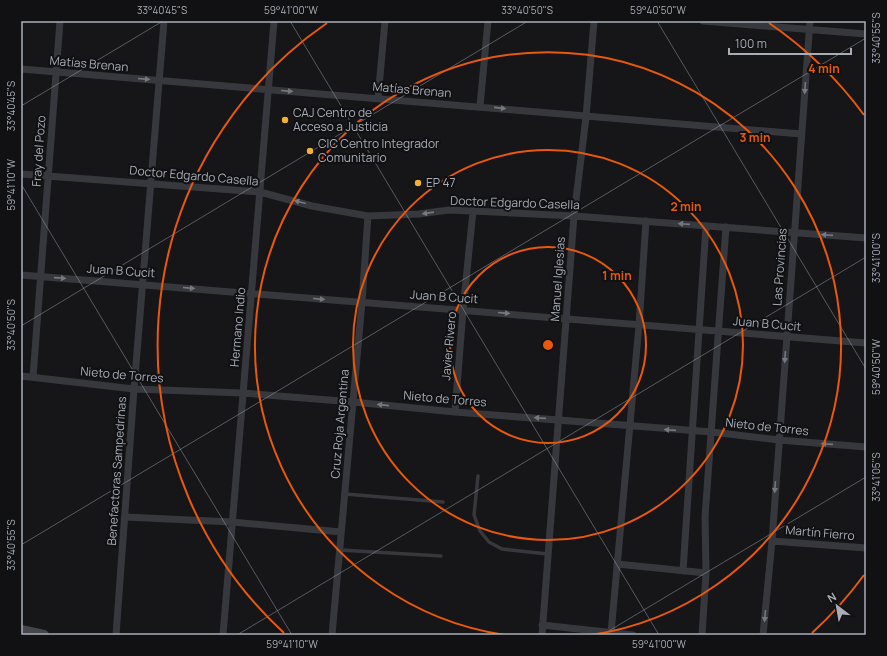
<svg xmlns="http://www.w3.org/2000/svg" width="887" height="656" viewBox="0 0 887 656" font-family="Manrope,sans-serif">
	<rect width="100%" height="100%" fill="#161618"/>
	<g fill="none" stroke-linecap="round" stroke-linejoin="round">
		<path stroke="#37383d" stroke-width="3.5" d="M478,476L474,515L480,531L489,542L502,549L548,554
			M345,494L443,502
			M340,550L441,556"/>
		<path stroke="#37383d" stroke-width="7" d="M703,21L866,34
			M21,69L801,134
			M378,98L385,21
			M480,106L488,21
			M21,174L260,192L312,206L368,216L419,214L449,210L473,211L574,216L866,238
			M21,275L866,343
			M21,376L134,389L243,393L353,402L455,412L712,432L779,440L866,447
			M33,377L60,21
			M455,412L463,310L473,211
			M125,517L232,522L341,532
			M772,541L866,548
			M617,564L706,573
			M683,571L706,226
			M542,625L633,635
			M611,633L639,325L646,221
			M116,635L134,389L164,21
			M223,635L274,21
			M332,635L362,302L368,216
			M542,635L574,216L586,117L594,21
			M702,635L706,573L705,517L726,227
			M763,635L772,541L810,21"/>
		<path stroke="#45474d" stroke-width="10" d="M21,630L44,635"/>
	</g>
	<defs><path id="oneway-solid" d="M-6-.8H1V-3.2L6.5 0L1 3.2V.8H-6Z"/></defs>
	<g fill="#757881">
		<use href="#oneway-solid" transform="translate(144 79) rotate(5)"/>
		<use href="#oneway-solid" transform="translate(805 88) rotate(94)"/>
		<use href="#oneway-solid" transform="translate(287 91) rotate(5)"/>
		<use href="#oneway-solid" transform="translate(500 108) rotate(6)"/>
		<use href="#oneway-solid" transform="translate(300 202) rotate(-165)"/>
		<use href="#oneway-solid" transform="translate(428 213) rotate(172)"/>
		<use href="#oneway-solid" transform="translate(684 224) rotate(-176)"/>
		<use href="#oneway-solid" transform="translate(827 235) rotate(-176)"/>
		<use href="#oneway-solid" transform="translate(60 278) rotate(4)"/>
		<use href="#oneway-solid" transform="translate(189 288) rotate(5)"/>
		<use href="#oneway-solid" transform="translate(319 299) rotate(5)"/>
		<use href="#oneway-solid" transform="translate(504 313) rotate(5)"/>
		<use href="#oneway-solid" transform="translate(785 357) rotate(94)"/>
		<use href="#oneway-solid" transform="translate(383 405) rotate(-174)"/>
		<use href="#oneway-solid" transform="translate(540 418) rotate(-176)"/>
		<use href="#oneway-solid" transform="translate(670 430) rotate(-176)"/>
		<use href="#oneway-solid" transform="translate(827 444) rotate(-176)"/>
		<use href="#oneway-solid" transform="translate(775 487) rotate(94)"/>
		<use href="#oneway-solid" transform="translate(765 616) rotate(95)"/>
	</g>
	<path fill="none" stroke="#a8adb8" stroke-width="1" stroke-opacity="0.45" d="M290,21L659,635M657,21L866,369M21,106L163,21M21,184L292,635M21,326L528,21M21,545L866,38M237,635L866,257M602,635L866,477"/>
	<g fill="none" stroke="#e8590c" stroke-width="2">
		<circle cx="548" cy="345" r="98"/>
		<circle cx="548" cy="345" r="195"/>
		<path d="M505 635A293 293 0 1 1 591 635"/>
		<path d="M864 575A391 391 0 0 1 812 633M284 633A391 391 0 0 1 327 23M769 23A391 391 0 0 1 864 115"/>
	</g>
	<g fill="#f2b134" stroke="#111113" stroke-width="1.5">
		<circle cx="285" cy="120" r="4"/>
		<circle cx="310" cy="151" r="4"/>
		<circle cx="418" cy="183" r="4"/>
	</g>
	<g text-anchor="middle" stroke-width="4" stroke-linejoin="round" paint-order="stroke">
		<g font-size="12" fill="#a8adb8" stroke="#111113">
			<text transform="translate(89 64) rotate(5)" y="4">Matías Brenan</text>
			<text transform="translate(412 90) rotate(5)" y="4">Matías Brenan</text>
			<text transform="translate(39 151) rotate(-86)" y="4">Fray del Pozo</text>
			<text transform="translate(194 176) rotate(5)" y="4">Doctor Edgardo Casella</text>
			<text transform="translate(515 203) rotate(2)" y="4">Doctor Edgardo Casella</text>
			<text transform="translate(780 267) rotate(-86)" y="4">Las Provincias</text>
			<text transform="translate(121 271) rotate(4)" y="4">Juan B Cucit</text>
			<text transform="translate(558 279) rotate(-86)" y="4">Manuel Iglesias</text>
			<text transform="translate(444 297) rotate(4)" y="4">Juan B Cucit</text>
			<text transform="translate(767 324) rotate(5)" y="4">Juan B Cucit</text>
			<text transform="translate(238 327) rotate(-85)" y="4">Hermano Indio</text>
			<text transform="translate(449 346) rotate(-85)" y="4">Javier Rivero</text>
			<text transform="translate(122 375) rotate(5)" y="4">Nieto de Torres</text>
			<text transform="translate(445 399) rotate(5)" y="4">Nieto de Torres</text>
			<text transform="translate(340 424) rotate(-85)" y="4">Cruz Roja Argentina</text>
			<text transform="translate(767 427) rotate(6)" y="4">Nieto de Torres</text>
			<text transform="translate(117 471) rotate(-86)" y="4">Benefactoras Sampedrinas</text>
			<text transform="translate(820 533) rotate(5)" y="4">Martín Fierro</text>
		</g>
		<g font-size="12" fill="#a8adb8" stroke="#111113" text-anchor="start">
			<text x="293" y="117">CAJ Centro de<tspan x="293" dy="14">Acceso a Justicia</tspan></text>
			<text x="318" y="148">CIC Centro Integrador<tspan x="318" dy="14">Comunitario</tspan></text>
			<text x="426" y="187">EP 47</text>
		</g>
	</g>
	<circle cx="548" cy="345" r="6" fill="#e8590c" stroke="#111113" stroke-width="2"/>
	<g font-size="12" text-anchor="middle" font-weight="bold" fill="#e8590c" stroke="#111113" stroke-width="4" stroke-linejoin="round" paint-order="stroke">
		<text x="824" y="73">4 min</text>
		<text x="755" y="142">3 min</text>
		<text x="686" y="211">2 min</text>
		<text x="617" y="280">1 min</text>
	</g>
	<rect width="887" height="656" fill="none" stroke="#111113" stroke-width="44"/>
	<g transform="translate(837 606) rotate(329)" stroke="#111113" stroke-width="3" paint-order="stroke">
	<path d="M0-3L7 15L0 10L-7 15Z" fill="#a8adb8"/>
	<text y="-6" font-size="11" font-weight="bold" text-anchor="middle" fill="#a8adb8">N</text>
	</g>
	<path d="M729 48v6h122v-6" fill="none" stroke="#a8adb8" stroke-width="2"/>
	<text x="735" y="48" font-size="12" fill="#a8adb8" stroke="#111113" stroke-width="3" paint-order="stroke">100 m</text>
	<rect x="22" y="22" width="843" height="612" fill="none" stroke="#a8adb8" stroke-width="1.5"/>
	<g font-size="10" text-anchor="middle" fill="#a8adb8">
		<text x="162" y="14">33°40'45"S</text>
		<text x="291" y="14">59°41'00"W</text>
		<text x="527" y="14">33°40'50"S</text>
		<text x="658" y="14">59°40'50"W</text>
		<text transform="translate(876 38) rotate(-90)" y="4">33°40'55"S</text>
		<text transform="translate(11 106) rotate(-90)" y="4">33°40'45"S</text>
		<text transform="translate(11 185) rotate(-90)" y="4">59°41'10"W</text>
		<text transform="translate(876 258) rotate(-90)" y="4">33°41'00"S</text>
		<text transform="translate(11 325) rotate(-90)" y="4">33°40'50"S</text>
		<text transform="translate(876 367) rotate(-90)" y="4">59°40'50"W</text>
		<text transform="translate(876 477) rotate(-90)" y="4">33°41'05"S</text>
		<text transform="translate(11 545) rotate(-90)" y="4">33°40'55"S</text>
		<text x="292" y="648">59°41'10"W</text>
		<text x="659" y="648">59°41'00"W</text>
	</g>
</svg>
